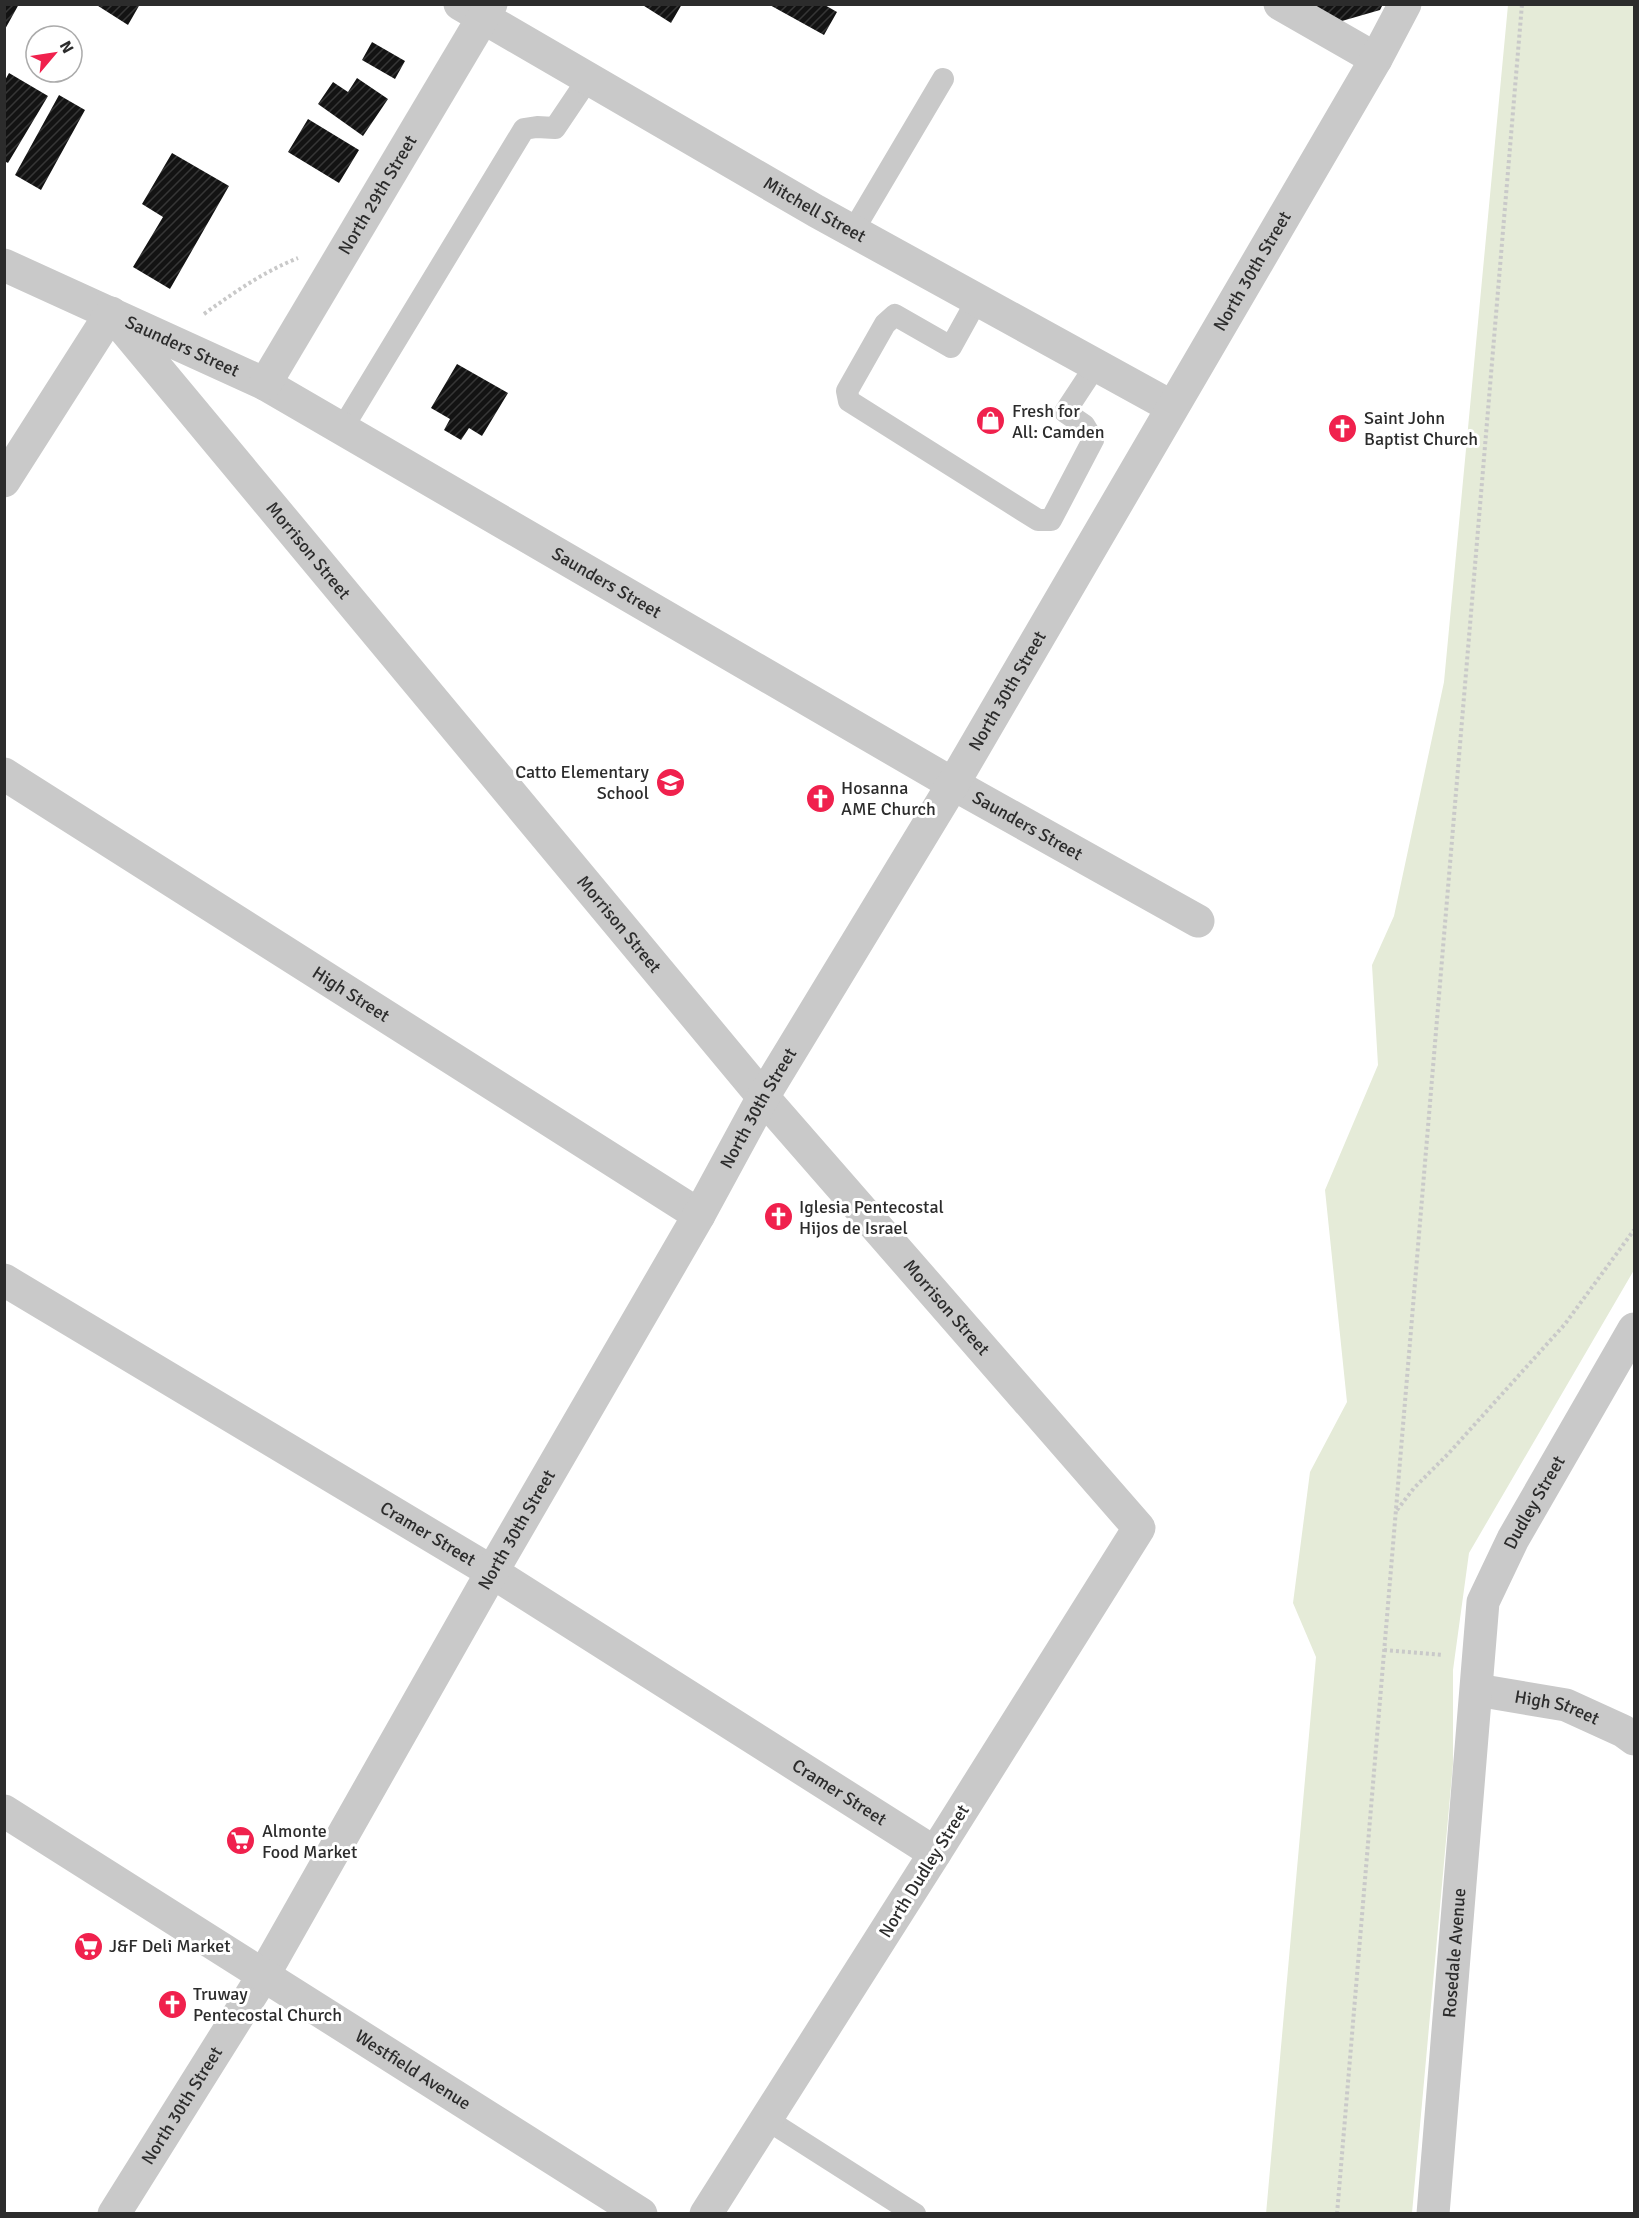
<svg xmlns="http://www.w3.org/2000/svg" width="1639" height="2218" viewBox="0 0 1639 2218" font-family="Signika,sans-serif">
	<defs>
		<pattern id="building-hatch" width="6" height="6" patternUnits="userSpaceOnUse" patternTransform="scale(1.5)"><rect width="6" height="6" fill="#131313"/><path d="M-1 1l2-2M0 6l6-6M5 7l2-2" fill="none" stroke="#363636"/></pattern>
	</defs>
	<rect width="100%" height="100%" fill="#fff"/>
	<path fill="#e5ebd8" d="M1508,5H1634V1270L1469,1553L1453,1670V1764L1412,2213L1266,2214L1316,1657L1293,1603L1310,1472L1347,1402L1325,1190L1378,1065L1372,965L1394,916L1444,682Z"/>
	<path fill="url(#building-hatch)" d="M4,4H19L4,31Z
		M95,4H140L128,25Z
		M641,4H682L671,23Z
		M768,4H823L837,12L824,35Z
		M1305,4H1383L1380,10L1335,23Z
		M372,42L405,61L395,79L362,60Z
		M9,73L48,96L8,163L4,161V82Z
		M357,78L388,99L363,136L318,104L333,82L348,92Z
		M59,95L85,110L41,190L15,175Z
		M308,119L359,150L339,183L288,152Z
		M172,153L229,186L170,289L133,267L163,217L142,204Z
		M457,364L508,393L482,436L469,428L461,440L444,430L450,419L431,408Z"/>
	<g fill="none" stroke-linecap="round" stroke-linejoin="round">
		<path stroke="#c9c9c9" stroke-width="4" stroke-dasharray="3 3" stroke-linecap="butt" d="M204,314C235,292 263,272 298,258
			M1397,1510L1414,1488L1449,1453L1565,1324L1634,1230
			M1384,1650L1443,1655
			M1337,2214L1522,4"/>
		<path stroke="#c9c9c9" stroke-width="22" d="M853,231L943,79
			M977,300L951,347L895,315L885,324L847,391L849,401L1038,520H1051L1093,440L1084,425L1065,412L1096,365
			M342,429L524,129L537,127L555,128L588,79
			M766,2119L915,2214"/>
		<g stroke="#c9c9c9" stroke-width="33">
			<path id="s1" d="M460,4L816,211L1172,407"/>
			<path d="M1280,4L1376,59"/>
			<path id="s2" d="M4,265L265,384L953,784L1198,921"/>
			<path id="s3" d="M265,384L491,4"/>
			<path id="s4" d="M4,481L111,313L763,1097L1139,1528L935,1853L706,2214"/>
			<path id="s5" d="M4,774L699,1215"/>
			<path id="s6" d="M4,1280L492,1572L935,1853"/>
			<path id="s7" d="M1477,1690L1566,1705L1623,1731L1634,1739"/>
			<path id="s8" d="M114,2214L263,1976L492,1572L699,1215L763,1097L953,784L1376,59L1405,4"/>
			<path id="s9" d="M1433,2214L1483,1602L1513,1539L1634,1329"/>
		</g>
		<path stroke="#c9c9c9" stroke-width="33" id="s10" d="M4,1811L641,2214"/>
	</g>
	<defs>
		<symbol id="shop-disc" viewBox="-11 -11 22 22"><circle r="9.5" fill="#f0214d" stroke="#fff"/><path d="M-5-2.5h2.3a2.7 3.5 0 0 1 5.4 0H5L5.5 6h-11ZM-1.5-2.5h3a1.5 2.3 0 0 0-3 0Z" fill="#fff"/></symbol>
		<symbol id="church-disc" viewBox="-11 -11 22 22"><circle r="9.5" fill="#f0214d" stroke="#fff"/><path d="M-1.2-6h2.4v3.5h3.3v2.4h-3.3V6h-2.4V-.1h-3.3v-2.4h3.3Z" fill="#fff"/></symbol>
		<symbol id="school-disc" viewBox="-11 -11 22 22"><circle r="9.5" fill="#f0214d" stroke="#fff"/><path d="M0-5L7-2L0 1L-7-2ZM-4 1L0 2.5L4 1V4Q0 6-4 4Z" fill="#fff"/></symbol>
		<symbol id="supermarket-disc" viewBox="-11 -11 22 22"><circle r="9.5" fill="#f0214d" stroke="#fff"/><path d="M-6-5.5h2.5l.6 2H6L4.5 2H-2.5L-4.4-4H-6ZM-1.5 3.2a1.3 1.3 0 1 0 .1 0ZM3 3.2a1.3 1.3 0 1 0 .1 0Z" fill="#fff"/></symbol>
	</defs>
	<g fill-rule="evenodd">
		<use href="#shop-disc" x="974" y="404" width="33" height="33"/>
		<use href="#church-disc" x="1326" y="412" width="33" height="33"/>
		<use href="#school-disc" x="654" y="766" width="33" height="33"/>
		<use href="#church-disc" x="804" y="782" width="33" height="33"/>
		<use href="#church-disc" x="762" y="1200" width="33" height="33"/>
		<use href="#supermarket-disc" x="224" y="1824" width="33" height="33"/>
		<use href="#supermarket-disc" x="72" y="1930" width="33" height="33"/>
		<use href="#church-disc" x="156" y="1988" width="33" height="33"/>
	</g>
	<g text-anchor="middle" stroke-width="6" stroke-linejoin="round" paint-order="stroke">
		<g font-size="18" fill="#2c2c2c" stroke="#fff">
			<text dy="6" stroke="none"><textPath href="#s3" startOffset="220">North 29th Street</textPath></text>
			<text dy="6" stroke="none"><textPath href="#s1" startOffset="410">Mitchell Street</textPath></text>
			<text dy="6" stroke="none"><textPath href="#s8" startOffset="2252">North 30th Street</textPath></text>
			<text dy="6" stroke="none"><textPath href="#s2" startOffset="196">Saunders Street</textPath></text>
			<text dy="6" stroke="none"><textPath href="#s4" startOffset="508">Morrison Street</textPath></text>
			<text dy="6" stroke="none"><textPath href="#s2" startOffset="682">Saunders Street</textPath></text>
			<text dy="6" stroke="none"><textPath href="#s8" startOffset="1766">North 30th Street</textPath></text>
			<text dy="6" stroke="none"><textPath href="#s2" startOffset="1168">Saunders Street</textPath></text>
			<text dy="6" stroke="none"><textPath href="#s4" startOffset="994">Morrison Street</textPath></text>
			<text dy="6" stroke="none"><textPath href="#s5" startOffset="411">High Street</textPath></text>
			<text dy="6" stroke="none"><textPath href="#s8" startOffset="1280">North 30th Street</textPath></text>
			<text dy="6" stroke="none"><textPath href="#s4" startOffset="1498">Morrison Street</textPath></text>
			<text dy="6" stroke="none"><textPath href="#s9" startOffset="726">Dudley Street</textPath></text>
			<text dy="6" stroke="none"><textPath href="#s8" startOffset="794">North 30th Street</textPath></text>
			<text dy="6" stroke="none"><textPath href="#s6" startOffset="494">Cramer Street</textPath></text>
			<text dy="6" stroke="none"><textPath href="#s7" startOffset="82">High Street</textPath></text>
			<text dy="6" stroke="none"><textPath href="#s6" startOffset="980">Cramer Street</textPath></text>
			<text transform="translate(924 1871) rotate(-58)" y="6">North Dudley Street</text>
			<text dy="6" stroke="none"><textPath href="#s9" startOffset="262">Rosedale Avenue</textPath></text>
			<text dy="6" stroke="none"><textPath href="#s10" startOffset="484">Westfield Avenue</textPath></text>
			<text dy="6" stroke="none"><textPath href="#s8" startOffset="128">North 30th Street</textPath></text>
		</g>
		<g font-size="18" fill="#2c2c2c" stroke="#fff" text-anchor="start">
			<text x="1012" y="417">Fresh for<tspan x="1012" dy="21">All: Camden</tspan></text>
			<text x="1364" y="424">Saint John<tspan x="1364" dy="21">Baptist Church</tspan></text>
			<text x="649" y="778" text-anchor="end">Catto Elementary<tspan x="649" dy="21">School</tspan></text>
			<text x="841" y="794">Hosanna<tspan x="841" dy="21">AME Church</tspan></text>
			<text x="799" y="1213">Iglesia Pentecostal<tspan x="799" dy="21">Hijos de Israel</tspan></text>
			<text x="262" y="1837">Almonte<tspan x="262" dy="21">Food Market</tspan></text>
			<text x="109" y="1952">J&amp;F Deli Market</text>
			<text x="193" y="2000">Truway<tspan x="193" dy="21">Pentecostal Church</tspan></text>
		</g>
	</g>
	<rect width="1639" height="2218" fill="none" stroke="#2c2c2c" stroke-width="12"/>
	<g transform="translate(54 54) rotate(61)"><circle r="28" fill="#ffffff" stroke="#ababab" stroke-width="1.5"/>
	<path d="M0-4.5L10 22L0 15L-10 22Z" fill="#f0214d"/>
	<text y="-9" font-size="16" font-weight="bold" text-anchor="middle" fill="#2c2c2c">N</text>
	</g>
</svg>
